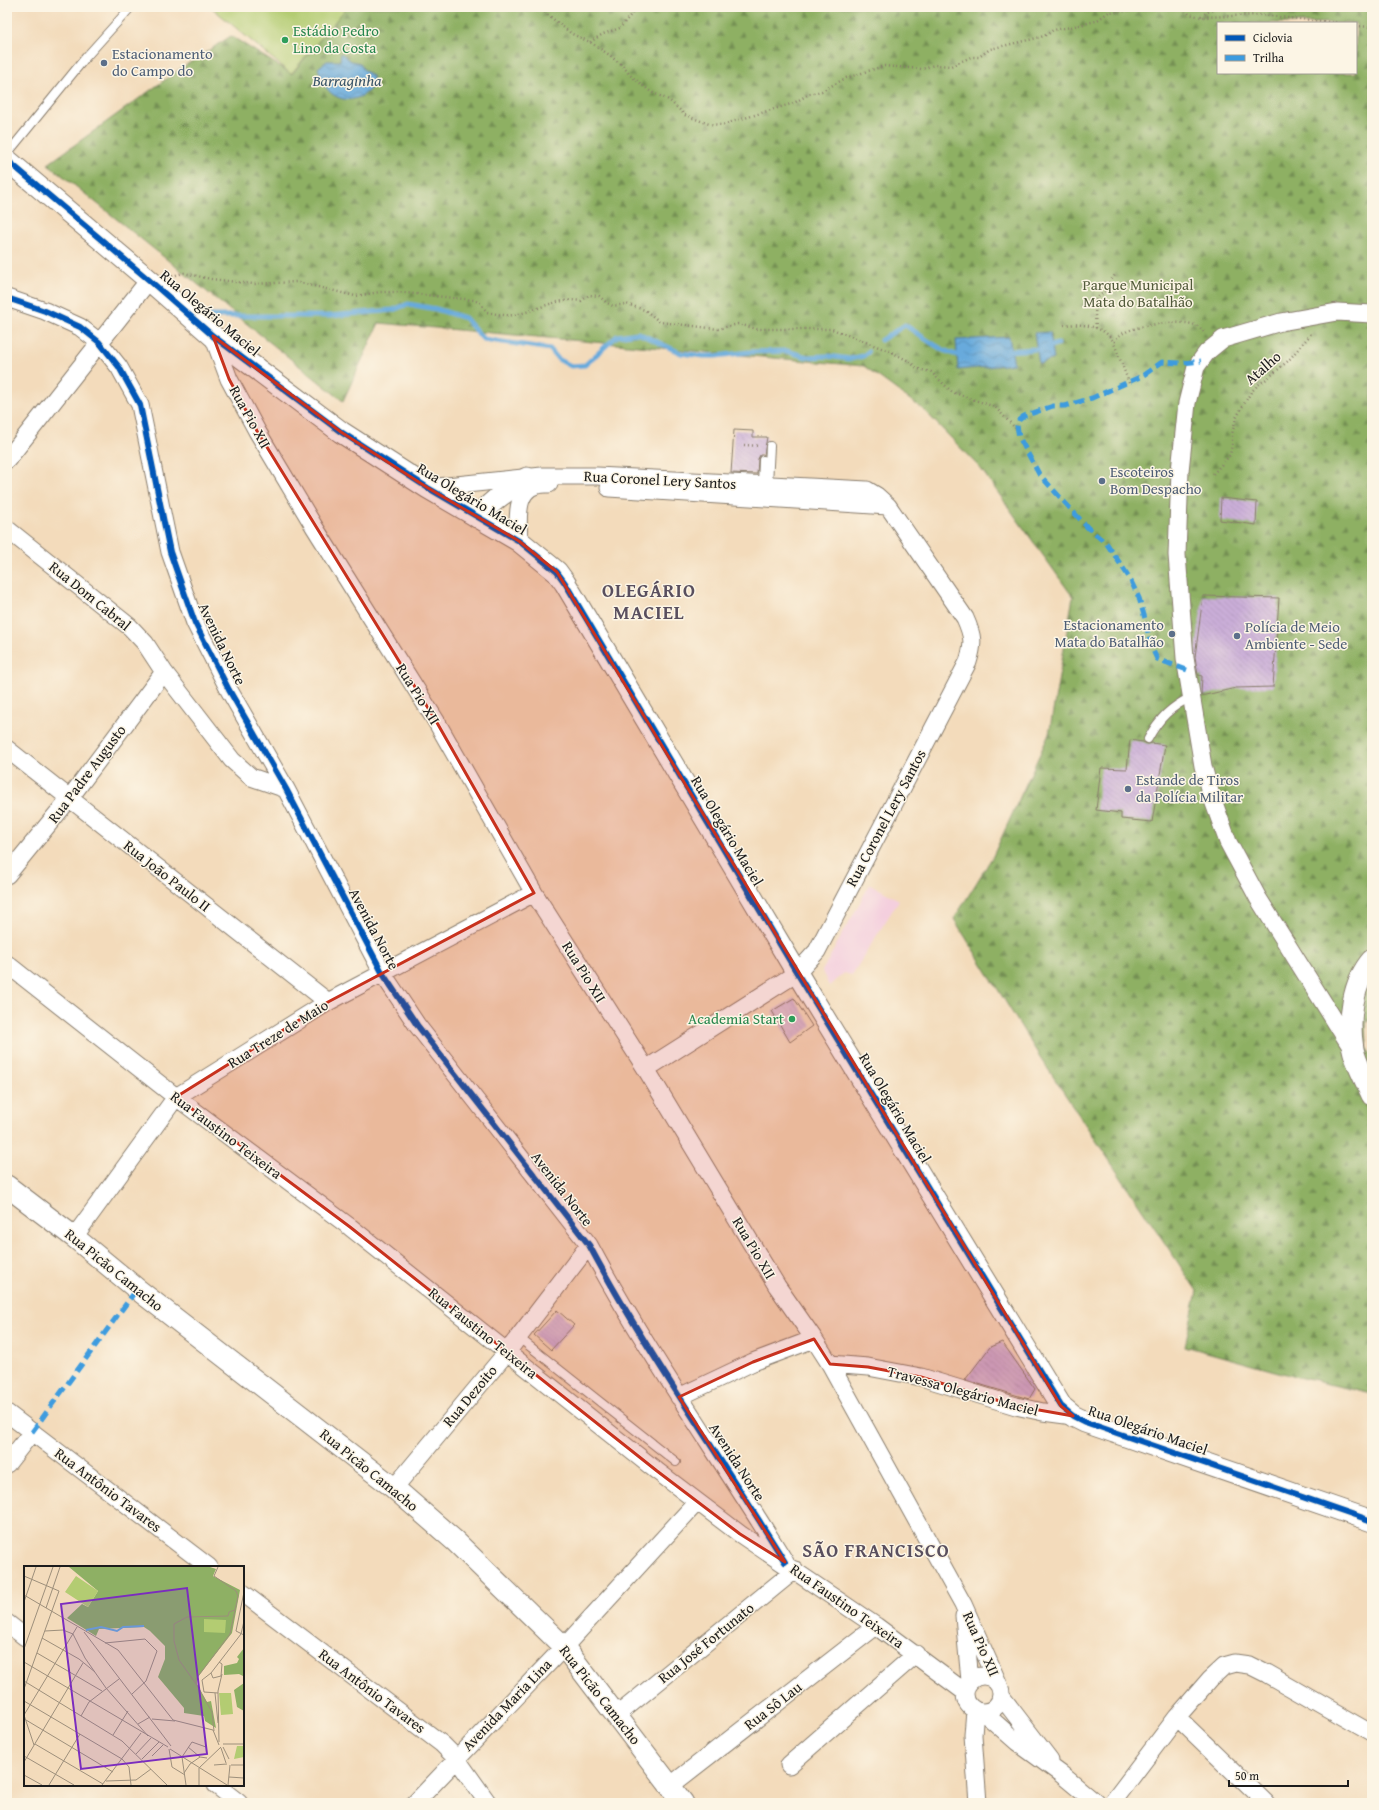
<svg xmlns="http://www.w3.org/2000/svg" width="1379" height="1810" viewBox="0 0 1379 1810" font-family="'Gentium Book Plus',serif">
	<defs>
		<pattern id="forest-firs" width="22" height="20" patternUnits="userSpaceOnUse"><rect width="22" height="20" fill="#8eb064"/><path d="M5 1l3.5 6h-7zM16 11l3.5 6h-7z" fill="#738e52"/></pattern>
		<pattern id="water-waves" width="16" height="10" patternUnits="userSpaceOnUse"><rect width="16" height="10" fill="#68aadc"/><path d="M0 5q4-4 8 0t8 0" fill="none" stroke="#558ab2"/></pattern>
		<pattern id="building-back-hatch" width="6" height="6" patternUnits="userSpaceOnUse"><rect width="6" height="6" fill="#caaed8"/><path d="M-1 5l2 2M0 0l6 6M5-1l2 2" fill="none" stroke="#ad95b9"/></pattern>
	</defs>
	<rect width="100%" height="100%" fill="#fcf5e5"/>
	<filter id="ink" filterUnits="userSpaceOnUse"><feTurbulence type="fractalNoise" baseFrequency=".025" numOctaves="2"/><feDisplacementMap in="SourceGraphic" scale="8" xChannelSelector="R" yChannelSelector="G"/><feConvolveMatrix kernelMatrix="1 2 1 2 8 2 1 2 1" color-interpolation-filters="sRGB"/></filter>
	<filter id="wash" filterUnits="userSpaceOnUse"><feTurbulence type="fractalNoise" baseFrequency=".012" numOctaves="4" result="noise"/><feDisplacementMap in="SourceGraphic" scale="16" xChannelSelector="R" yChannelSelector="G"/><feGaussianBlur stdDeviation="0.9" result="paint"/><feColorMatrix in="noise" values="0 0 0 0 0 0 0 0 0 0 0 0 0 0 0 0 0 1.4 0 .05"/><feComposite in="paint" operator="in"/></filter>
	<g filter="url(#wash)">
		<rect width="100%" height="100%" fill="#f3dbbb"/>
		<path fill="#f4cfde" d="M870,884L899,900L852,975L844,973L829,986L822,971Z"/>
		<path fill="url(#forest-firs)" stroke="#556640" fill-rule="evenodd" d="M347,7H1372V1020H1366L1367,1049L1372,1058V1394L1289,1375L1185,1346L1197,1291L1040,1057L954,919L993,856L1049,734L1073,597L981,469L924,410L864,366L379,323L343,401L48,164L180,69L231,36L292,74ZM1218,23H1356V73H1218Z"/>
		<path fill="#b3cc72" stroke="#687447" d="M211,7H347L291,74Z"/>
		<path fill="url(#water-waves)" stroke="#42637c" d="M341,53L351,61L360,63L363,69L373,77C373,81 372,86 370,89C360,101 343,103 331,93C324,87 321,76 318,68L327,61H340Z
			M1050,332L1054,359L1039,364L1034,333Z
			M1009,337L1014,364L958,370L956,340Z"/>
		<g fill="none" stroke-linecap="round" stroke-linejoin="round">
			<path stroke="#68aadc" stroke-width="5" d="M209,316H330L393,310L408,304L436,309L465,318L483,339L550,349L558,359L571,366L585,365L617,336L638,333L681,353L703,356H716L749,352L787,351L807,357L827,356L850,359L863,356L868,352
				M881,340L905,325C919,334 947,357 963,355
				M1005,351L1037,349L1058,344"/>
		</g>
		<g id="blocks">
			<path fill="url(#building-back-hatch)" d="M734,430L753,431V437H767L764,455H760L758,459L757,474L731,473Z
				M1221,498L1257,502L1256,525L1220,520Z
				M1203,596L1279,598L1273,687L1236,688L1201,696L1202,676L1198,675L1195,657Z
				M1130,740L1143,742L1148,744L1152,743L1165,745L1152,822L1121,819V813L1096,810L1101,768L1127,769Z
				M794,998L812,1026L790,1042L772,1011Z
				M557,1310L574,1325L551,1350L534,1335Z
				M1002,1342L1035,1389L1029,1399L965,1380L990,1347Z"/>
		</g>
	</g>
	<g filter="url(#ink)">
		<use href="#blocks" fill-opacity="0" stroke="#887c6c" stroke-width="1"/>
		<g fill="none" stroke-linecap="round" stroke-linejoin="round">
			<defs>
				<path id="service" d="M7,154L86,57L131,7
					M762,484L763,460
					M768,484L770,446
					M1148,739C1159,718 1171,707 1191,697
					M518,1337L676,1462"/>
				<path id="minor" d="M7,298L45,311L80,327L99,342L119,367L140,405L170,552L195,623L229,690L286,789L383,974L417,1025L589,1245C648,1355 720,1456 785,1562
					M213,336L229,379L257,431L315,528L436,721L534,893L646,1069L777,1286L814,1339L830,1364L963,1604L999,1685
					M7,460L149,280
					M428,488L542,476H597L867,490L877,496L888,506L965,618C973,636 974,643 968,662L817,951L797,973L646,1069
					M609,488L888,506
					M7,529L130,627L145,643L164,672L232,760L251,777L286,789
					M519,541C518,517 513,482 549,484
					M7,749L328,1002
					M7,875L69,799L164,672
					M7,964L176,1097L350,1227L657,1471L740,1534L876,1626L965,1692
					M1353,1050L1258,898L1228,842L1210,792L1203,766L1185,658L1177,555L1180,471L1187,403L1196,367L1207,352L1223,339L1281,322L1337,312L1372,314
					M74,1237L176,1097L328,1002L534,893
					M830,1364L868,1367L921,1377L1016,1406L1043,1412L1073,1416
					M679,1397L753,1362L814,1339
					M7,1413L209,1567
					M7,1464L32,1432
					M394,1488L507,1352L589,1245
					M243,1593L442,1744L456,1758L488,1803
					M964,1616L970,1681
					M7,1623L25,1637
					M965 1694a18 18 0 1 1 36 0a18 18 0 1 1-36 0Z
					M1001,1696L1050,1760
					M975,1710L973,1735L978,1803
					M983,1712L1017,1742L1061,1774L1096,1803
					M616,1716L795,1570
					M1177,1717L1266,1803
					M789,1765L916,1654
					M216,1785L239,1803
					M670,1786L876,1626
					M415,1803L564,1647L697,1502
					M1112,1803L1177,1717L1210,1679L1224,1666L1235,1663L1249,1665L1267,1674L1372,1734"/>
				<path id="tertiary" d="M7,160L149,280L213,336L341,432L428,488L519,541L557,572L565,583L797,973L1061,1406L1073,1416L1085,1422L1372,1521
					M477,517C492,501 508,489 527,478
					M1372,960C1352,983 1348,1020 1353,1049C1356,1064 1366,1081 1372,1095
					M7,1186L74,1237L137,1289L394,1488L455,1541L564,1647L683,1803"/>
			</defs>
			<use href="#service" stroke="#887c6c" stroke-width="10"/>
			<use href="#minor" stroke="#887c6c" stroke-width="19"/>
			<use href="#tertiary" stroke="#887c6c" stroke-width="23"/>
			<path stroke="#887c6c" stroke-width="2.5" stroke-dasharray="1 3" stroke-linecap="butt" d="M538,7L572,34L590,42L608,54L623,66L630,75L651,92L669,100L685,115L709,124L722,125L794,103L809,94L822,91L846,78L884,66L922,69L934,65L951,66L971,57H979L990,49L1041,37L1048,34L1053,30L1071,27L1096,21L1109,12L1127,11L1131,9L1145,10L1153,7
				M1183,7L1189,14L1201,17L1260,15L1342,23
				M1201,16L1208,12L1220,7
				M1356,26L1372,27
				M590,42L603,34L620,28L634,11L641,7
				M172,276L184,273L211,279L253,284L297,282L355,296L380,292H396L474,300L480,303L487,312C496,314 505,316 514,315C537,311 556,297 581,301L589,295L599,296L607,303L613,306L626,304L645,310L660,322L718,329L738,324L757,329H832L889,351L909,361L918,369L931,372L952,392L995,407L1017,430
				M1064,325C1081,323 1106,326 1114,343
				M1096,328L1095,315L1096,299L1110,287L1109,283L1115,275
				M1129,383L1114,343C1115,342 1115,339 1117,338C1127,325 1181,319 1195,325C1199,326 1202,330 1205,333
				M744,445L759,446
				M1213,474L1230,455L1232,445V434L1236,418L1251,392L1258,385L1268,378L1288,361L1311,334"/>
			<use href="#service" stroke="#fff" stroke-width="8"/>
			<use href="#minor" stroke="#fff" stroke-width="17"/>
			<use href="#tertiary" stroke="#fff" stroke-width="21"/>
			<path stroke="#3c9bdf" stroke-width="5" stroke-dasharray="10 5" stroke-linecap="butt" d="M1187,670L1157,659L1150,644L1146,622L1139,598L1129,577L1107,544L1088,528L1039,474L1019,437L1017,426L1019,420L1024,416L1053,406H1065L1092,398L1142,376L1162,362L1181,363L1201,361
				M32,1432L137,1289"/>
			<defs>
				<path id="cycleway" d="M7,160L149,280L213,336L341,432L428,488L519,541L557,572L565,583L797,973L1061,1406L1073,1416L1085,1422L1372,1521
					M7,298L45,311L80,327L99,342L119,367L140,405L170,552L195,623L229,690L286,789L383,974L417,1025L589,1245C648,1355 720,1456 785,1562"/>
			</defs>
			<use href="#cycleway" stroke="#fcf5e5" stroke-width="8"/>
			<use href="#cycleway" stroke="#0057b8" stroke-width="6"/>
		</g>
	</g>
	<path fill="#c8321e" fill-opacity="0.2" stroke="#c8321e" stroke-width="3" stroke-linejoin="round" d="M213,336L341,432L428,488L519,541L557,572L1061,1406L1073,1416L1016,1406L921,1377L868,1367L830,1364L814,1339L753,1362L679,1397L785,1562L740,1534L657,1471L350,1227L176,1097L328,1002L534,893L436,721L257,431L229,379Z"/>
	<g fill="#2e9e5b" stroke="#fcf5e5" stroke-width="1.5">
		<circle cx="285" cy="40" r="4"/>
		<circle cx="792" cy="1019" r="4"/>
	</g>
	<g fill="#5c6f8a" stroke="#fcf5e5" stroke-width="1.5">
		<circle cx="104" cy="63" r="4"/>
		<circle cx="1102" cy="481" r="4"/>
		<circle cx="1172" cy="634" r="4"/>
		<circle cx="1237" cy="636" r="4"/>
		<circle cx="1128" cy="789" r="4"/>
	</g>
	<g text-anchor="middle" stroke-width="3" stroke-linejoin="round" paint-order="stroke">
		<g font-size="15" fill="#27864d" stroke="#fcf5e5" text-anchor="start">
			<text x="293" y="36">Estádio Pedro<tspan x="293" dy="17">Lino da Costa</tspan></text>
			<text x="784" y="1024" text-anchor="end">Academia Start</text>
		</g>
		<g font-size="15" fill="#4e5e75" stroke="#fcf5e5" text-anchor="start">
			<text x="112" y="59">Estacionamento<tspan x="112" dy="17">do Campo do</tspan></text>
			<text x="1110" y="477">Escoteiros<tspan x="1110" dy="17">Bom Despacho</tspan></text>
			<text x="1164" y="630" text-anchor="end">Estacionamento<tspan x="1164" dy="17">Mata do Batalhão</tspan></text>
			<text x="1245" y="632">Polícia de Meio<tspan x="1245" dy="17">Ambiente - Sede</tspan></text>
			<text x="1136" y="785">Estande de Tiros<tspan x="1136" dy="17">da Polícia Militar</tspan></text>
		</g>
		<g font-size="15" fill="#515a3a" stroke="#fcf5e5">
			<text x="1138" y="290">Parque Municipal<tspan x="1138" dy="17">Mata do Batalhão</tspan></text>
		</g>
		<g font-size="15" fill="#1c1c1c" stroke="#fcf5e5">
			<text transform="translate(210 313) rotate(40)" y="5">Rua Olegário Maciel</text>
			<text transform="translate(1263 368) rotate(-41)" y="5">Atalho</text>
			<text transform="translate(250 417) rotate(61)" y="5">Rua Pio XII</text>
			<text transform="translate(660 480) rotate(3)" y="5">Rua Coronel Lery Santos</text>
			<text transform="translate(472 499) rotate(31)" y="5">Rua Olegário Maciel</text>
			<text transform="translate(90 596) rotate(39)" y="5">Rua Dom Cabral</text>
			<text transform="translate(222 644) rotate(64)" y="5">Avenida Norte</text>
			<text transform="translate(418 694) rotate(58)" y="5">Rua Pio XII</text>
			<text transform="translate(87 774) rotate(-53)" y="5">Rua Padre Augusto</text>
			<text transform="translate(886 818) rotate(-62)" y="5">Rua Coronel Lery Santos</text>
			<text transform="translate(727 831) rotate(59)" y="5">Rua Olegário Maciel</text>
			<text transform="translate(167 876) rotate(38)" y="5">Rua João Paulo II</text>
			<text transform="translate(374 929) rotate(62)" y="5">Avenida Norte</text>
			<text transform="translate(584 972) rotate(58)" y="5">Rua Pio XII</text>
			<text transform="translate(278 1034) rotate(-32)" y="5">Rua Treze de Maio</text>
			<text transform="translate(895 1108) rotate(59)" y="5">Rua Olegário Maciel</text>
			<text transform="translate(226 1135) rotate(37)" y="5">Rua Faustino Teixeira</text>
			<text transform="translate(562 1189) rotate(52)" y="5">Avenida Norte</text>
			<text transform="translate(754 1248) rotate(59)" y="5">Rua Pio XII</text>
			<text transform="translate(114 1270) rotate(39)" y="5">Rua Picão Camacho</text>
			<text transform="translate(483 1333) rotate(39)" y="5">Rua Faustino Teixeira</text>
			<text transform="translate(963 1391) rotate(15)" y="5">Travessa Olegário Maciel</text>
			<text transform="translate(470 1396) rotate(-50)" y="5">Rua Dezoito</text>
			<text transform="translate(1148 1430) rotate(19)" y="5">Rua Olegário Maciel</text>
			<text transform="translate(737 1462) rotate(57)" y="5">Avenida Norte</text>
			<text transform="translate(369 1470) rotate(39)" y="5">Rua Picão Camacho</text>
			<text transform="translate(108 1490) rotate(37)" y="5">Rua Antônio Tavares</text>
			<text transform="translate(847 1606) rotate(35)" y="5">Rua Faustino Teixeira</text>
			<text transform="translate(706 1643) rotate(-39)" y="5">Rua José Fortunato</text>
			<text transform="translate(981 1644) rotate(66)" y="5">Rua Pio XII</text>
			<text transform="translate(372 1691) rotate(37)" y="5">Rua Antônio Tavares</text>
			<text transform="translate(600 1695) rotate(52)" y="5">Rua Picão Camacho</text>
			<text transform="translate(507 1705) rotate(-46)" y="5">Avenida Maria Lina</text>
			<text transform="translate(773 1706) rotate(-38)" y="5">Rua Sô Lau</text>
		</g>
		<g font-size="16" font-style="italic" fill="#3a5569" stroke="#fcf5e5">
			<text x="347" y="86">Barraginha</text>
		</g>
		<g font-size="19" font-weight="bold" letter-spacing="1" fill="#594f5e" stroke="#fcf5e5">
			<text x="649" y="597">OLEGÁRIO<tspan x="649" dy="22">MACIEL</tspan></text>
			<text x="876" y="1557">SÃO FRANCISCO</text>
		</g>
	</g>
	<g transform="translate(24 1566)">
		<rect width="220" height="220" fill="#f3dbbb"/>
		<path d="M45,1H186L192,3L189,10L216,24L208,67L173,112V118L183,136L187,135L192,162L181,155L180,150L160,147V142L134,111L141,93V80L126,65L120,61L75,63L72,70L43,52L58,38L64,41L74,25ZM220,82V116L219,110L215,108L200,109V100L213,97L215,93L213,91ZM220,117V145L213,141L210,124Z" fill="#8eb064"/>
		<path d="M52,10L74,25L64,41L41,26ZM180,53L202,54L201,67L180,66ZM195,127H207L209,148L197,149ZM213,180H220V191L210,193Z" fill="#b3cc72"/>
		<path fill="none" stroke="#68aadc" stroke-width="2" d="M62,64L77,61L93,65L99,61L120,60"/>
		<path fill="none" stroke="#9d8f7b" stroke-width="1" d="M0,10L35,25L0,123M220,26L212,65L220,69M0,29L94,84L149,154L189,164L195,179M0,36L12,1M22,42L36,1M21,65L39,64L49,68L61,92L82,122L124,170M60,66L147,180M18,72L55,93L71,106M81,77L121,73L133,85L122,115L108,128M0,83L29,1M13,87L78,125M0,96L144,181M187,107L189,112L197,110L198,98L195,96M0,115L98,175L143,219M172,118L155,94L150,75V58L163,51L204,50L205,46L211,44M191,127L194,157M194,127L180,126L178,114L187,107L217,68L220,55M0,135L98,193L105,201L107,219M0,149L53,61M0,149L10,179M57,150L65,136L95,113M128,153L151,155M2,154L89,206M114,158L126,151M190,165L188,146L172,118V113L206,68L214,30L212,25L190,10L194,1M89,169L104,145M195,176L194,125L198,108M11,178L79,218M199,178H220M164,181L176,191L183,192M199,181L205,193M197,182L202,197M145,183L148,201L161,209M146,183L203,219M112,188L127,172M0,190L50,219M128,190L139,179M118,193L135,176M0,196L59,97M190,199L203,198M207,199H220M160,207L166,198L176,191M0,209L18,219M205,211L220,212M82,215L112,214L127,203M25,219L56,168M78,219L117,167M162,219L158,191L168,176L182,181M175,219V202L197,181M204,219L206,199"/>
		<path fill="#7b2cbf" fill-opacity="0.15" stroke="#7b2cbf" stroke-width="2" d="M163,22L183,188L57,203L37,38Z"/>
		<rect width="220" height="220" fill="none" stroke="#1c1c1c" stroke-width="2"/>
	</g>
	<rect width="1379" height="1810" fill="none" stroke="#fcf5e5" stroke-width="24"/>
	<rect x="1217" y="22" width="140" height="52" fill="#fcf5e5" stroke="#a29e95"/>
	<rect x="1225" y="35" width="20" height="6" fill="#0057b8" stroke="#a29e95"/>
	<text x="1253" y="42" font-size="12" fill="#1c1c1c">Ciclovia</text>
	<rect x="1225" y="55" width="20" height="6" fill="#3c9bdf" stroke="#a29e95"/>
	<text x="1253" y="62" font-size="12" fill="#1c1c1c">Trilha</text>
	<path d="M1229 1780v6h119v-6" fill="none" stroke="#1c1c1c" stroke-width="2"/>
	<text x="1235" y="1780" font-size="12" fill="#1c1c1c" stroke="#fcf5e5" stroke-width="3" paint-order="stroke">50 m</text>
</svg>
